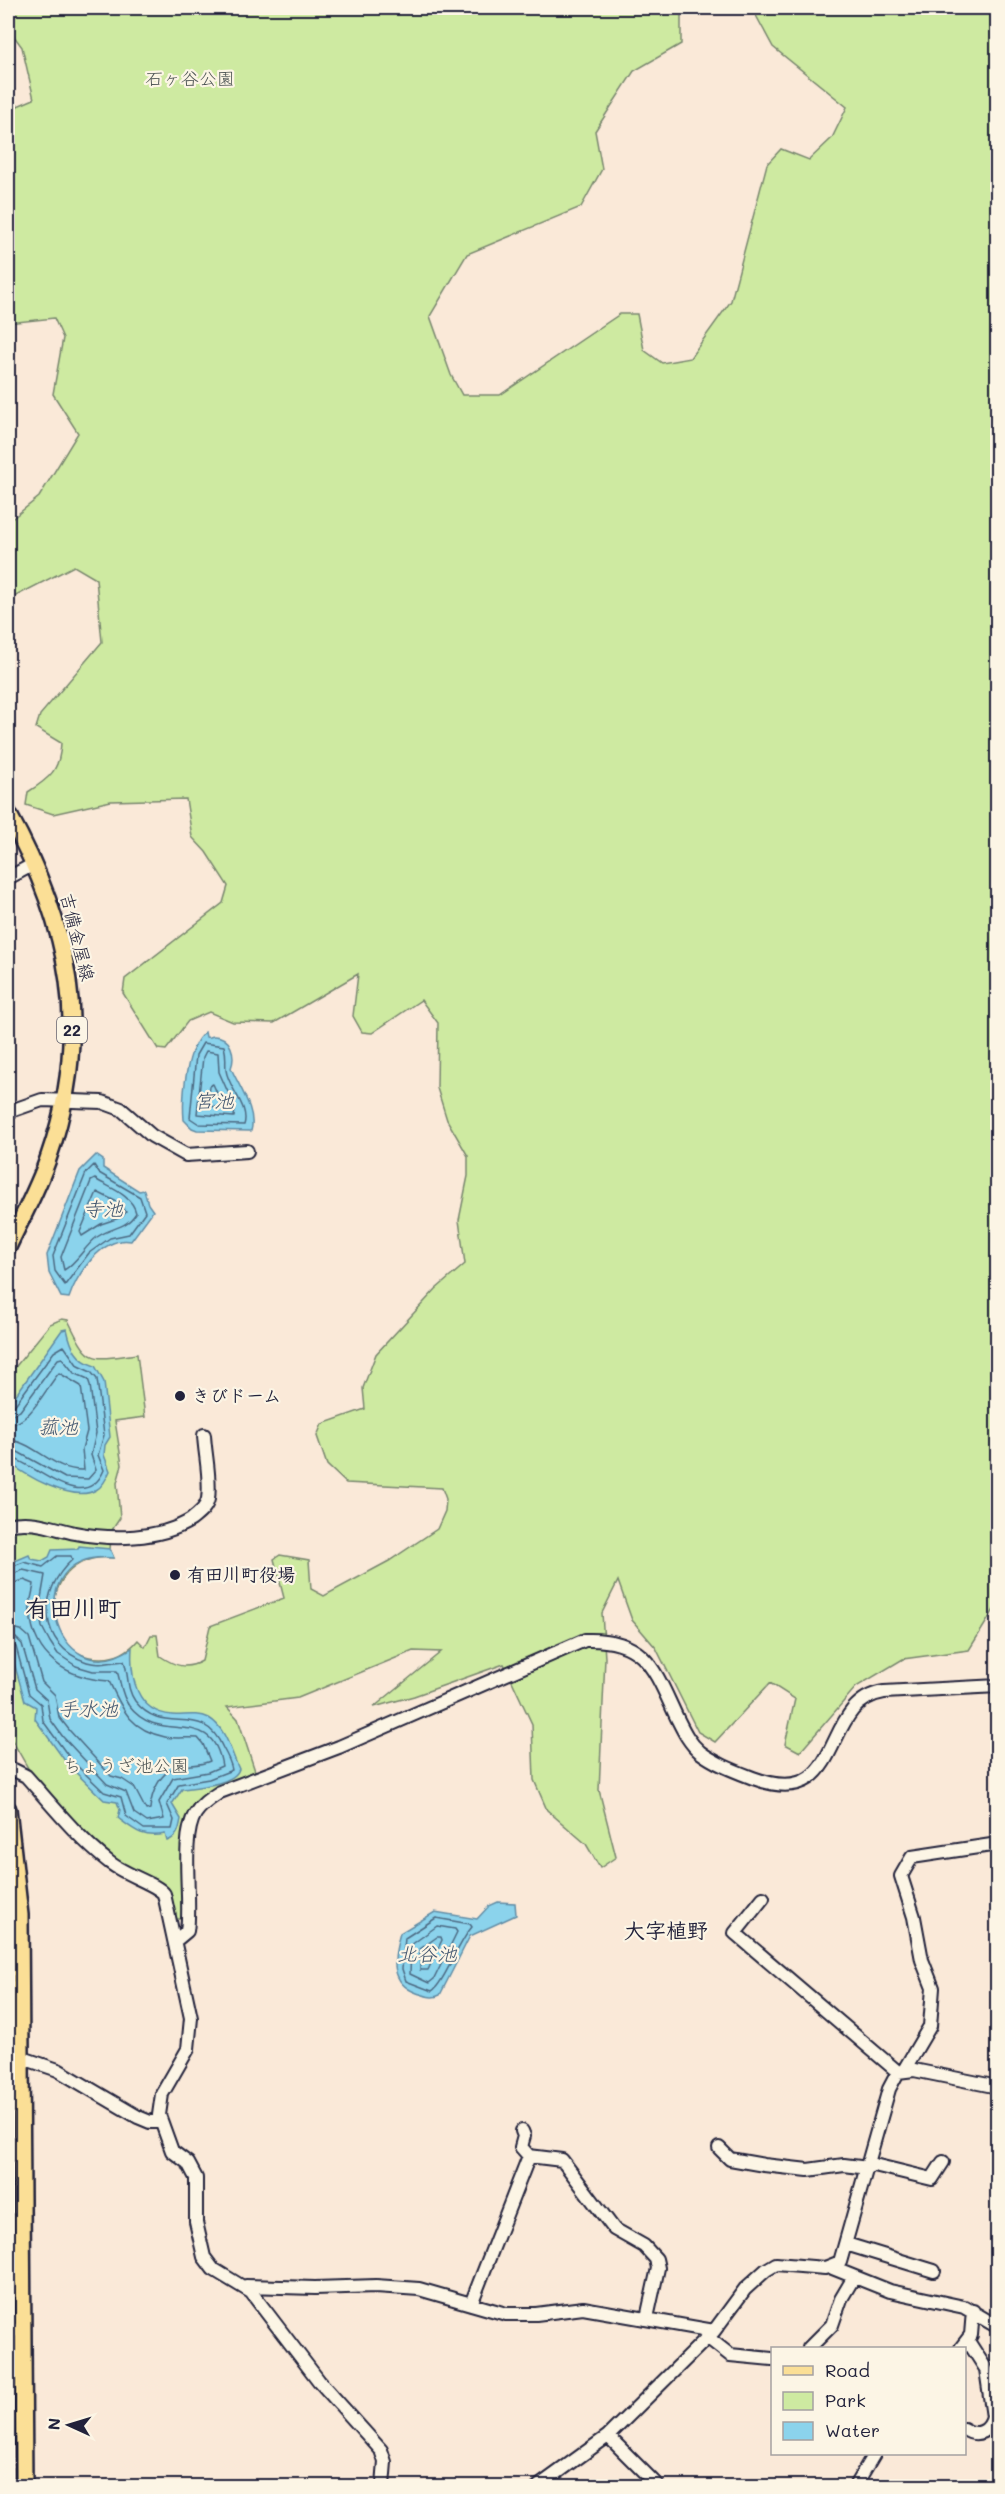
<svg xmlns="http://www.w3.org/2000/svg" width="1005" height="2494" viewBox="0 0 1005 2494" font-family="Mali,'Klee One',sans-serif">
	<rect width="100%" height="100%" fill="#fae9d8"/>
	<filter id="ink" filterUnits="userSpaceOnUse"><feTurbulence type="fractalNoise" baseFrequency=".0167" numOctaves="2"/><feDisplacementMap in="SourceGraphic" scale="12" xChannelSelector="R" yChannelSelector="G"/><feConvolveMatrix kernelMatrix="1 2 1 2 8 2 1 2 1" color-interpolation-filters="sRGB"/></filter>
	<g filter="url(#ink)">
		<path fill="#ceeaa1" stroke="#78866e" stroke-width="1.5" d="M8,8H681V44L634,71L595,131L602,169L581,207L467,254L430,316L451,375L462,395H500L620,314H637L644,350L662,363L690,358L731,301L767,164L781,149L809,160L832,138L847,107L773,47L752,8H997V1605L969,1650L903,1659L856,1687L800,1752L785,1744L795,1699L770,1683L715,1742L698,1732L656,1648L632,1620L618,1581L602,1613L605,1658L599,1790L616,1857L600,1868L586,1844L547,1810L534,1780L532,1724L504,1664L414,1696L374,1707L441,1652L413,1651L298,1698L227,1707L238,1719L255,1771C235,1780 204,1789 191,1808C176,1832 182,1890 182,1919H176L167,1889L138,1875L102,1852L32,1775L8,1733V1376L50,1324L62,1319L68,1320C90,1365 89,1360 137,1354L145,1417L115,1421L122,1465L117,1483L120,1518L112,1530L110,1549L114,1558C37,1550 35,1660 102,1658C117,1658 128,1652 138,1640L145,1647L151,1635H157L160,1656C175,1666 186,1670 202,1661L210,1626L284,1598L274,1559L280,1555L309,1560L311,1589L324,1596L389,1561L437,1529L445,1511L446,1499L442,1488L346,1483L327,1465L317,1436L322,1424L365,1409L363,1388L376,1354L436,1289L465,1264L459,1220L468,1176V1156L447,1120L437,1088L438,1023L421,1000L372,1033L362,1032L353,1016L358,974L274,1023L233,1022L209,1012L188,1021L166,1050L158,1049L123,993L125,979L223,903L228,886L206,852L192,837L186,799L111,801L53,814L26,805L28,792C50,778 60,770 61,743L36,728L40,715L102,642L96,579L74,566L8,600V522L39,497L78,433L53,394L63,338L54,318L8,323V110L34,99L22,47L8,28Z"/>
		<path fill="#8bd3ec" stroke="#618ca5" stroke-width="1.5" d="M205,1032L206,1037C209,1038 211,1036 214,1036C231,1036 236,1055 231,1068C239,1087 257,1111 251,1131L197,1130L192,1128L184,1120C182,1097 186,1046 205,1032Z
			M96,1155L103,1160V1168L139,1191L144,1190L148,1204L153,1211L131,1241C102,1236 77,1274 69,1298L61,1297L49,1273L47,1255L80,1171Z
			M67,1329C71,1347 76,1360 95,1366L104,1382L110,1437L105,1445L104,1455L110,1471C106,1479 103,1486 96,1490C74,1503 24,1476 8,1461V1406L62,1330Z
			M79,1546L110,1549L114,1558C15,1547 53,1701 132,1648C130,1677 136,1712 172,1715C184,1716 197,1712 209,1718C226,1728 231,1752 239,1769C234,1785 196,1787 182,1789L172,1804L181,1819C179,1830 178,1837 167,1841L165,1834C144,1839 134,1830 118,1818L120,1810L117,1802L104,1800L68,1765L35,1719L36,1707L25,1701L8,1642V1564L29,1555L31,1559L42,1561L49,1557L52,1550L78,1549Z
			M498,1902L515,1903L516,1915L470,1936L440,1995C432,1999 426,1996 417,1993C389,1983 393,1958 400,1933L435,1912L477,1919L489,1906Z"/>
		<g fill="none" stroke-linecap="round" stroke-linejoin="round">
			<path stroke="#4c6982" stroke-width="1.5" d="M203,1043L224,1046C227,1057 225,1061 226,1070C228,1088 250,1106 244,1125L199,1124L190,1118L196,1055Z
				M206,1051L218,1053L219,1072L235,1108L234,1117L197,1114L203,1057Z
				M213,1084L222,1104L220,1108L207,1105L209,1086Z
				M94,1165L99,1173L140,1197L145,1212L129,1234L110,1238L100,1245L89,1253L65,1285L55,1271L53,1256L86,1173Z
				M95,1179C110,1188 132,1195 136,1213C125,1230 113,1226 97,1237C85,1246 76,1264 64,1270L61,1257L91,1181Z
				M97,1192L119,1203L126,1212L122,1217L101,1224L82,1236L80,1232Z
				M8,1408L14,1406L54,1352L64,1346L78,1366L91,1372L97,1379L104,1435L98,1455L104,1470C84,1517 32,1460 8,1457
				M8,1416L20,1411L58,1359L62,1358L74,1373L88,1379L90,1385L96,1433L91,1455L96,1470L88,1479L65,1478L16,1451L8,1449
				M8,1425C30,1424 45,1389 59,1373L81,1386L87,1431L82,1449L84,1470C54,1472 34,1441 8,1440
				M8,1568L24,1562L43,1567L57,1556H71L72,1560C37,1591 38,1646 87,1662C100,1666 111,1662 124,1661C129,1675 126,1688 135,1701C164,1739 202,1699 223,1748C227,1755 231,1763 232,1770L209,1779L179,1784L167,1804L174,1820L172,1829H144L126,1816L121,1797L104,1792L72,1761L43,1721L41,1704L29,1694L16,1647L8,1643
				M8,1576L23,1570L45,1575L39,1610L42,1627L50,1642L58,1654L76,1666L93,1671H117C121,1683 121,1695 129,1706C161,1748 212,1703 222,1766L208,1772L173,1778L159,1802L164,1819L147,1822L134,1813L126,1792L107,1784L63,1737L50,1719L47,1700L35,1689L22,1644L16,1638L8,1636
				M8,1585L24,1580L34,1584C33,1593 29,1602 30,1612C34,1658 67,1678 109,1681C122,1709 130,1730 165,1737C176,1739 187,1737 198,1738L203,1744L210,1761C200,1766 187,1764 177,1767C160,1771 151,1794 150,1809L146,1810L134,1787L122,1779L111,1776L70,1731L59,1717L55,1695L42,1682L29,1637L21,1630L8,1627
				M436,1918L470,1924L472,1927C459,1941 443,1985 432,1991L406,1981L402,1969L405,1938Z
				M437,1926L455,1929L457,1932L434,1979L429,1983L410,1974L411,1945Z
				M437,1937H441L442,1940L428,1970H420V1949Z"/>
			<defs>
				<path id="minor" d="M8,878L34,864
					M8,1112L42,1100L102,1102L121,1109L152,1136L186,1155L247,1151
					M8,1525C32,1519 52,1528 75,1533C111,1540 159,1540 191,1520C198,1514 206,1509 208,1499C211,1479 205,1455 204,1435
					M8,1770H14L26,1776C52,1805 78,1838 109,1862C123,1874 157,1884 164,1894L191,2018L188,2049L162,2094L159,2115L172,2151L188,2163L196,2178V2222L204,2257L213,2269L251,2292L319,2381L381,2450L385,2462L383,2486
					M763,1898L735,1933L898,2072
					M175,1941L187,1931C192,1900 180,1839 195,1814C201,1804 211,1798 220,1792L339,1747L585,1640C646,1638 654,1669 677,1718C683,1730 689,1743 700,1752C716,1764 735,1771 753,1778C848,1813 818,1702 884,1692L998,1686
					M8,2053L58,2070L138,2117L150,2122H161
					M904,2070L930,2026L933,1988L922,1960L914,1917L901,1876L912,1857L998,1844
					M719,2148L730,2159L764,2165L808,2170L844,2165L868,2168
					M529,2156L562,2160L614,2229L644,2246L656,2259L658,2268L647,2318
					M870,2164L932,2179L943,2162
					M846,2244L934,2271
					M830,2267L890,2291L964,2307L998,2327
					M246,2286L315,2288L376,2286L419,2289L506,2314H536L583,2308L714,2331
					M471,2304L529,2156L521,2147L524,2136L522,2131
					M8,2331L23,2329
					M707,2337L730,2355L772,2359
					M809,2348L832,2325L841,2299L854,2277
					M961,2348L971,2335L973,2311
					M964,2429C977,2438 990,2431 993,2417L986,2369L968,2341
					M608,2436L658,2486
					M539,2486L608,2436L714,2331L745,2289L766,2270L776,2264L825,2268L840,2262L889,2089L898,2072L914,2070L998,2087
					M855,2486L874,2454"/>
				<path id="major" d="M8,813C70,925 92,1032 49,1156C39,1187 22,1217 8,1247
					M8,1809L20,1915L24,2486"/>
			</defs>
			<use href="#minor" stroke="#22223b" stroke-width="16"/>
			<use href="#major" stroke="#22223b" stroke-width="20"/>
			<use href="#minor" stroke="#fcf5e5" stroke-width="12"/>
			<use href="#major" stroke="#fbdf96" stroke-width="15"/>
		</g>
	</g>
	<g fill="#22223b" stroke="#fcf5e5" stroke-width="2">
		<circle cx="180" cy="1396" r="6"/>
		<circle cx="175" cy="1575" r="6"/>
	</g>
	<g text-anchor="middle" stroke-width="4.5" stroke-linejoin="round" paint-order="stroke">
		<rect fill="#fcf5e5" stroke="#63616e" stroke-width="1.5" x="57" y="1017" width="30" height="26" rx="4.5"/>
		<g font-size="16" font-weight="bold" fill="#22223b">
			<text x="72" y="1036">22</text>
		</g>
		<g font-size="18" fill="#4d5454" stroke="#fcf5e5">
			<text x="190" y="85">石ヶ谷公園</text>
			<text x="126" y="1772">ちょうざ池公園</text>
		</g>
		<g font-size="18" fill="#22223b" stroke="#fcf5e5">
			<text transform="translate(77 937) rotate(76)" y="6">吉備金屋線</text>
		</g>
		<g font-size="18" font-weight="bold" fill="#22223b" stroke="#fcf5e5" text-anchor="start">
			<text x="192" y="1402">きびドーム</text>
			<text x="187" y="1581">有田川町役場</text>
		</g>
		<g font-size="20" font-style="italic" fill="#425770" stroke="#fcf5e5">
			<text x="214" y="1108">宮池</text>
			<text x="103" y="1216">寺池</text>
			<text x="58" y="1434">菰池</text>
			<text x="88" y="1716">手水池</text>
			<text x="427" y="1961">北谷池</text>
		</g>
		<g font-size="21" font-weight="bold" fill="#22223b" stroke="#fcf5e5">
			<text x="666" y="1938">大字植野</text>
		</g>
		<g font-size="24" font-weight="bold" fill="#22223b" stroke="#fcf5e5">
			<text x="73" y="1617">有田川町</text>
		</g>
	</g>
	<rect width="1005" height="2494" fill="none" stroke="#fcf5e5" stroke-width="30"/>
	<rect x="15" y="15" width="975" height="2464" fill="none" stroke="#22223b" stroke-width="2" filter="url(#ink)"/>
	<rect x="771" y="2347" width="195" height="108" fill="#fcf5e5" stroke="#a5a1a1" stroke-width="1.5"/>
	<rect x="783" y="2366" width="30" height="9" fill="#fbdf96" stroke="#a5a1a1" stroke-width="1.5"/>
	<text x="825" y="2377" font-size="18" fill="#22223b">Road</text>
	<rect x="783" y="2392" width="30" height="18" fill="#ceeaa1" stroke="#a5a1a1" stroke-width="1.5"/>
	<text x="825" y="2407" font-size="18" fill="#22223b">Park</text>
	<rect x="783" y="2422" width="30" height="18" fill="#8bd3ec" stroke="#a5a1a1" stroke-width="1.5"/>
	<text x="825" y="2437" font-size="18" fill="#22223b">Water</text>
	<g transform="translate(69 2425) rotate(274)" stroke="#fcf5e5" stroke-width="4.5" paint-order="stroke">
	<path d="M0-4.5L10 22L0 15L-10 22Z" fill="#22223b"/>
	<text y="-9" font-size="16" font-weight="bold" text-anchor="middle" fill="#22223b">N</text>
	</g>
</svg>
